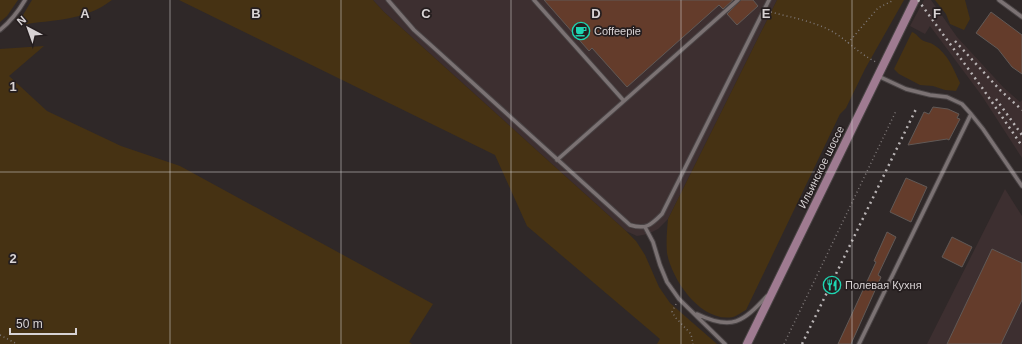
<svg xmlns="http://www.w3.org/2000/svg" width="1022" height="344" viewBox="0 0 1022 344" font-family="Arial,sans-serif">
	<rect width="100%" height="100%" fill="#2f2828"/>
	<path fill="#3d2f30" d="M373,0H777L668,219L658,229L648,234L637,236L626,231L384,12Z
		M924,0H931L957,37L1004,88L1020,102L1022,100V158L982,96L930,26L925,34L910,26Z
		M1005,189L1022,216V344H927Z"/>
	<path fill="#463213" d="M0,0H18L7,16L0,22Z
		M32,0H112C83,22 54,19 21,25L19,23L20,20Z
		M179,0H373L384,12L626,231L636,241L645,255L659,287L670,303L717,344H657L660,339L527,226L495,155Z
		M777,0H904L865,69L846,108L840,114L746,310C742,312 737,316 733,317C701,323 672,280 667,253C666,242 667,230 668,219Z
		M935,0H965L970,19L964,30L950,24L946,14Z
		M912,32C917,34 918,37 922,40C925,42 930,42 934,45C948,54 953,68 960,83L956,91L945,90L933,86L920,85L899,74L894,69Z
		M44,46L9,76L47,111L121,146L180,166L433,304L409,342L412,344H0V49Z"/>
	<path fill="#643c2b" stroke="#615956" d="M544,0H733L723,9L719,5L627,87L592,48L589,51Z
		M741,0H753L758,6L737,25L727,14Z
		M991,12L1022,35V74L1012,67L998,49L976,33Z
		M933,107L948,109L959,114L957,118L960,119L949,140L947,139L908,145L924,112L929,114Z
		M906,178L927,187L911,222L890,212Z
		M887,232L896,237L878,275L881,277L851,344H838L876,262L874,261Z
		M952,237L972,247L962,267L942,257Z
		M992,249L1022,263V300L1001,344H947Z"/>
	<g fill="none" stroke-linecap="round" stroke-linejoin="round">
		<defs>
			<path id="service" d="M388,0L414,30L433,47L630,225C646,230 651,225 662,214L769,0
				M534,0L624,101L557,160
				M999,0L1022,17
				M0,30C11,21 18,12 25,0
				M878,76L906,89L930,95L947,97L962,104L971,114L983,129L1022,186
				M624,101L738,0
				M645,227L653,242L660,265L667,282L679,299L725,344
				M697,314C732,331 743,322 767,296
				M859,344L971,114"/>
			<path id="secondary" d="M747,344L915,0"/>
		</defs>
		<use href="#service" stroke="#494344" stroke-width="5.5"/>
		<use href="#secondary" stroke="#494344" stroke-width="10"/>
		<path stroke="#7f7979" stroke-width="1.5" stroke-dasharray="1 3" stroke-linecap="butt" d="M771,12C793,18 819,22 838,35C852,45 860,54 876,62
			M848,43L878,8L894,0
			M676,304L672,312L676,318L691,334L693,344
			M0,335L17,344
			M784,344L896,111"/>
		<use href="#service" stroke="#7b7273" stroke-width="3.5"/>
		<use href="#secondary" stroke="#9f7b91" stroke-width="8"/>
		<path stroke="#b9b4b5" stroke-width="2.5" stroke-dasharray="2 4" stroke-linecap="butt" d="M918,0L983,89L1022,146
			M955,41L1000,90L1022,110
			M996,99L1022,135
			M802,344L917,107"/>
	</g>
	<path fill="none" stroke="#d8d3d4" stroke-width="1" stroke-opacity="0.55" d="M170,0V344M341,0V344M511,0V344M681,0V344M852,0V344M0,172H1022"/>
	<defs>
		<symbol id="cafe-ring" viewBox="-11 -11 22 22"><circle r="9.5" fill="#251e1f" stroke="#1ed5b1" stroke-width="1.5"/><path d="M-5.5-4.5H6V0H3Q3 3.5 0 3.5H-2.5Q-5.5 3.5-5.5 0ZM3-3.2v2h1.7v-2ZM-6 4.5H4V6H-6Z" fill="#1ed5b1"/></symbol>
		<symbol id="restaurant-ring" viewBox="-11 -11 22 22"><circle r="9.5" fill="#251e1f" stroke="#1ed5b1" stroke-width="1.5"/><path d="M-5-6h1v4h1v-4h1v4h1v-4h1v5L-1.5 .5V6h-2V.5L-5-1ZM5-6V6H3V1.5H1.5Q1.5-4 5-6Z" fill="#1ed5b1"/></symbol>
	</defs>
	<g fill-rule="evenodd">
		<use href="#cafe-ring" x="571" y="21" width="20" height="20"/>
		<use href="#restaurant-ring" x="822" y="275" width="20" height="20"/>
	</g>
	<g text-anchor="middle" stroke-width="3.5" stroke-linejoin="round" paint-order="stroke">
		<g font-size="11" fill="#d8d3d4" stroke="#251e1f" text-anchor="start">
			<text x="594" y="35">Coffeepie</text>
			<text x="845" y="289">Полевая Кухня</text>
		</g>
		<g font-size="11" fill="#d8d3d4" stroke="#251e1f">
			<text transform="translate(821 167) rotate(-64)" y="4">Ильинское шоссе</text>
		</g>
	</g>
	<g font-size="13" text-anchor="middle" font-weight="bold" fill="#d8d3d4" stroke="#251e1f" stroke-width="3.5" stroke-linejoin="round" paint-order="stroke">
		<text x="85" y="18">A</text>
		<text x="256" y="18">B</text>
		<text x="426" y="18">C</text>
		<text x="596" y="18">D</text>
		<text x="766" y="18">E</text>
		<text x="937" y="18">F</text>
		<text x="13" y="91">1</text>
		<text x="13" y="263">2</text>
	</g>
	<g transform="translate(28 28) rotate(319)" stroke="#251e1f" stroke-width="3" paint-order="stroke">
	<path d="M0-3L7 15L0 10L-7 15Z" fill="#d8d3d4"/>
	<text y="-6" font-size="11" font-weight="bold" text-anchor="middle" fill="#d8d3d4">N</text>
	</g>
	<path d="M10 328v6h66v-6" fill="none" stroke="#d8d3d4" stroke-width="2"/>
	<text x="16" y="328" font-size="12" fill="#d8d3d4" stroke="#251e1f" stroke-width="3" paint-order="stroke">50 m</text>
</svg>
